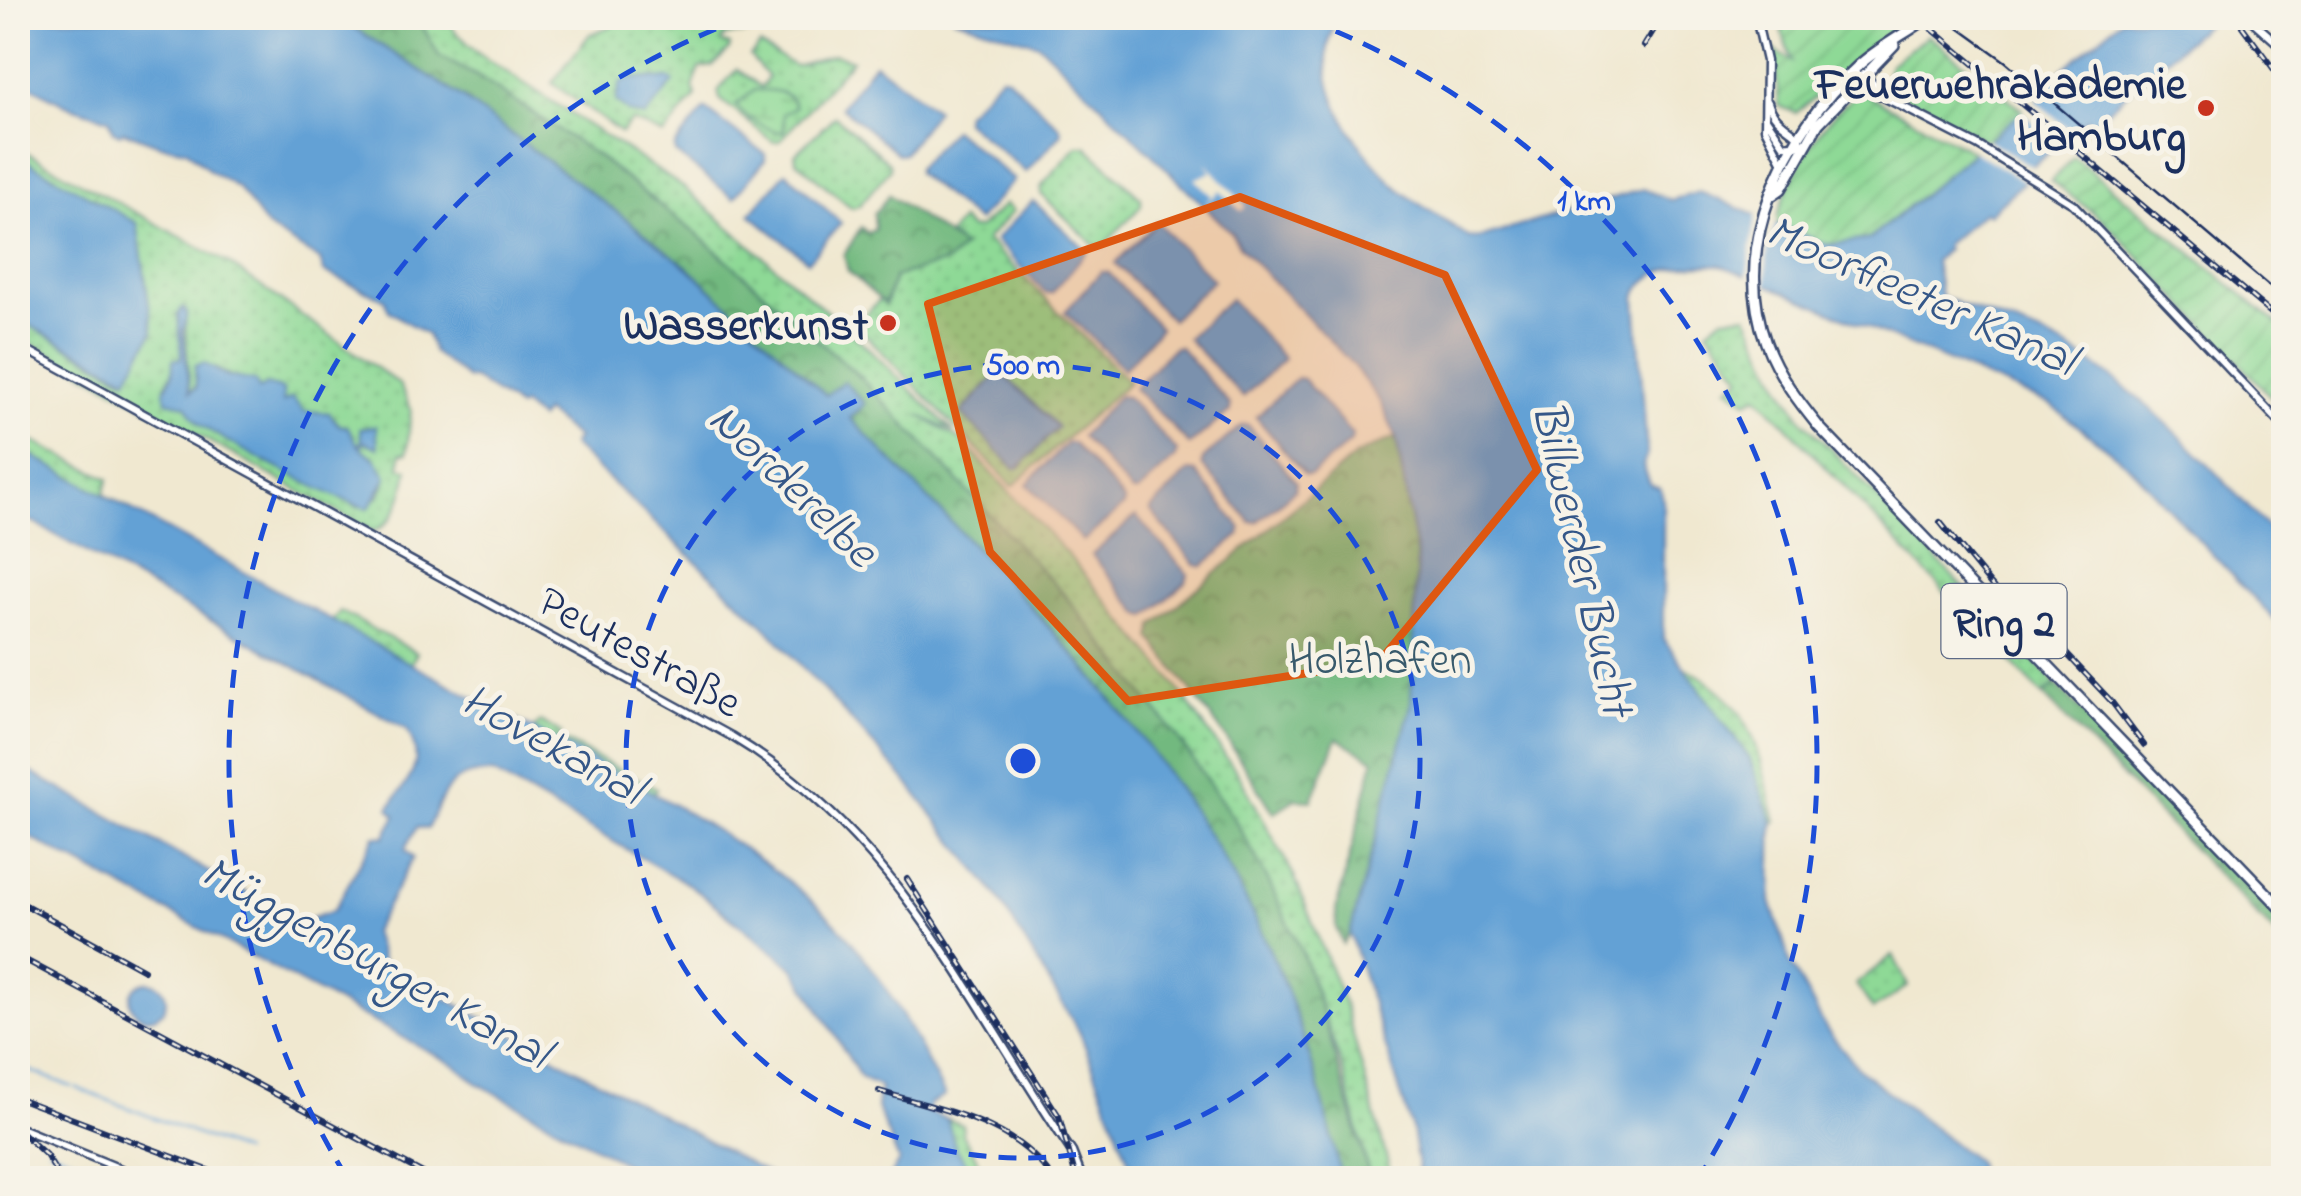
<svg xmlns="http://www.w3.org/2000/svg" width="2301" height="1196" viewBox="0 0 2301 1196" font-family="'Indie Flower',sans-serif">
	<defs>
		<pattern id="grass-dots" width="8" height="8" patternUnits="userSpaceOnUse" patternTransform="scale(2.5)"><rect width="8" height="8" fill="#8ed996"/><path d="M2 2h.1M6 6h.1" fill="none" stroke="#7abb84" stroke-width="1.8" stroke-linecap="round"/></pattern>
		<pattern id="forest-crowns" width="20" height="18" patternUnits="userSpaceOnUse" patternTransform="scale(2.5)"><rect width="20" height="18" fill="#72b97f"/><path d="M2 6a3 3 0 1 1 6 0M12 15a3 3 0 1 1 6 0" fill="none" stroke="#5d976b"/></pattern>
		<pattern id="wetland-marsh" width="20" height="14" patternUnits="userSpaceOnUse" patternTransform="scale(2.5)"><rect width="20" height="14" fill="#8ed996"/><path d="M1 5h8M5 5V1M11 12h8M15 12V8" fill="none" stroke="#7abb84"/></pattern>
		<pattern id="garden-furrows" width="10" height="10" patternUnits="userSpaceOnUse" patternTransform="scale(2.5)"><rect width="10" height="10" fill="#8ed996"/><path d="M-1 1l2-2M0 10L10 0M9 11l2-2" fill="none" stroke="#7abb84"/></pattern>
	</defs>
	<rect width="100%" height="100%" fill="#f7f3e8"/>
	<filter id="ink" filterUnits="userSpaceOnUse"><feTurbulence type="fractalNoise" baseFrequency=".01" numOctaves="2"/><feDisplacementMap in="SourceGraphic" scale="20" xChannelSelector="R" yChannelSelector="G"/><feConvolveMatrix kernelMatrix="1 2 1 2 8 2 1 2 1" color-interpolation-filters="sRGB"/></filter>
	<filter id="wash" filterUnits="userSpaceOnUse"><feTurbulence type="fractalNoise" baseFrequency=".0048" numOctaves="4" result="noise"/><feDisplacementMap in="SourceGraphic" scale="40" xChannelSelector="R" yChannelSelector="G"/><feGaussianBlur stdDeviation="2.25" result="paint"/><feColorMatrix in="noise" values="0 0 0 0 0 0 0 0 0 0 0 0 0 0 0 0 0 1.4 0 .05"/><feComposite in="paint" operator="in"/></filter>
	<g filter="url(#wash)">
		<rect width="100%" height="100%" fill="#f0e8d0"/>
		<path fill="url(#grass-dots)" stroke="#54847a" stroke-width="2.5" fill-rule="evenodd" d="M418,18H448L455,31L479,54L683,187L863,343L954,432L919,415L962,441L1069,556L1169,676L1240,777L1294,876L1345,1006L1392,1178H1370L1343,1070L1303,955L1238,825L860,377L704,240L597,156L480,78L439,56Z
			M632,18L751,28L750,33L724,36L721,42L730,45L729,50L712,66L700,68L693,87L696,96L664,135L632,121L621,133L552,83L590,34Z
			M760,45L795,66L835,54L852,60L780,141L773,142L720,99L718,91L737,69L761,87L768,77L750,56Z
			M835,116L889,163L890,169L859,206L852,208L796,161L795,154Z
			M1077,146H1086L1141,198V206L1103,246L1094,245L1041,194L1042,185Z
			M24,151L228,263L399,384L411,409L407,453H401L400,468L408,469C405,491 396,526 372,531L18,336V319L122,378H127L153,332L137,223L18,156ZM184,308L190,392L213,367L259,389L278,388L283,403L292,398L304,411L329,413L387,477L379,497L358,507L198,423L186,405L171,402L165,385L182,357L178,315Z
			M1005,204L1013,211L986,240L1129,382L1013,486L856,325L879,300L886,303L894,277L947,262L963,247L948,235L961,220L970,229L979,228Z
			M1747,315L1779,383L1802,419L2056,684L2043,695L1758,396L1747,401L1728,387L1742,377L1707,330L1723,317Z
			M18,434L109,479L104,494L132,510L18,448Z
			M340,611L417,653L411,664L332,621Z
			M1683,666C1758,707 1755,744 1776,821L1773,823L1749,758Z
			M540,722L561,733L559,738L657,789L654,796L533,729Z
			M1893,955L1908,986L1873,1009L1856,984Z
			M947,1119L963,1125L962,1134L989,1178H975L955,1147Z"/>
		<path fill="url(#forest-crowns)" stroke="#46746e" stroke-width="2.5" d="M339,18H418L439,56L480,78L597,156L704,240L860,377L1063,593L1176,735L1238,825L1270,884L1303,955L1323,1014L1370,1178H1341C1323,1094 1299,1010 1262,933C1169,734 1000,573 850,418L865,404L826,395L687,267L618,213L457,94Z
			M889,195L963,247L947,262L894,277L885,304L848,271L844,255L861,227L867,233L875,230L874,214Z
			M1396,437L1417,556L1411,706L1350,934L1343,944L1336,928V910L1374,760L1337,738L1312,800L1295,799L1274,813L1225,736L1151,638L1154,625L1356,455Z
			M2056,684L2283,921V942L2043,695Z"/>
		<path fill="url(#wetland-marsh)" stroke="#54847a" stroke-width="2.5" d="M755,90C771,90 790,89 795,107L783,114L784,132C771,133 743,116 736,105Z"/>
		<path fill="url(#garden-furrows)" stroke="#54847a" stroke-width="2.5" d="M1799,18H1901L1905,21L1796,113L1779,106L1774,50L1792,61L1781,30Z
			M1928,35L2024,111L1988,143L1910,100L1885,81L1890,64Z
			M1862,92L1973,152L1869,239L1828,245L1775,223C1787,183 1823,111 1862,92Z
			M2074,157L2283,328V409L2104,221L2051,181Z"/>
		<path fill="#64a1d5" stroke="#40689a" stroke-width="2.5" d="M18,18H339L457,94L618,213L687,267L826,395L844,381L865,404L850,418C998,572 1171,737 1262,933C1299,1012 1323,1093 1341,1178H1135L1080,1033L998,897L902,776L764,625L572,445L577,438L545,412L539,419L522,405L519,408L473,378L468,379L434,353L427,335L389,311L384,299L324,272L320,260L267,227L238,188L210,171L187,150L160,145L123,131L120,134L113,131L109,119L66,105L18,79Z
			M953,18H1338C1308,72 1344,128 1381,171C1402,197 1441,216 1468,237L1480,238L1643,189L1671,200L1700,192L1828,245L1870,239L2047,91V83L2123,18H2213L2092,124L2087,119L2033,166L2024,182L1989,214L1985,211L1945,245L1947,249L1935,261L1941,296C1983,316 2028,326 2069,349C2153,398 2216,474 2283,544V629L2128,465L2051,405L1721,265C1694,264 1644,265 1636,298L1647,454L1643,465L1650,484L1661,489L1663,502V638L1749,758L1773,823L1771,901L1790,962L1827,1030L1860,1070L1977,1162L1981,1178H1420L1412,1129L1350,934L1411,706L1417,556L1396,437L1380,402L1353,365L1240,247L1231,232L1039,44Z
			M874,63L936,110L904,153L898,154L841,107Z
			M1001,76L1007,77L1060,127L1061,134L1026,172L965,121V114Z
			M631,78L669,79L674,82L645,117L628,112L616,101L620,83Z
			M705,109L765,154V160L734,198L675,153V146Z
			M953,129L1014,180L977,221L917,173V168Z
			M18,156L137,223L153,332L127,378L18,319Z
			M786,172L841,223L808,261L750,214Z
			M1033,201L1087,251L1052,293H1046L995,240Z
			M1157,222L1213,280L1171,320L1115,263Z
			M1101,272H1108L1160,328L1124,369L1065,312Z
			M1230,299L1284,359L1243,397L1187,338Z
			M182,308L187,312L183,332L190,392L196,388L195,366L204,363L227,376L255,381L259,389L267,385L283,390V402L292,398L304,411L329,413L339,425L348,427L358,445L362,441L360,428L376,426L378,448L365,442L360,447L376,459L387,477L369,508C345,505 227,443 200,424C194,419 190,412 186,405L167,401L164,390L172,376L173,360L182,358L178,315Z
			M1174,347H1180L1230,405V411L1190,445L1134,388Z
			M1000,371L1058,427L1019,468H1014L961,413Z
			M1297,378L1303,379L1352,435L1351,442L1311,475H1305L1256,417Z
			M1119,396L1127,397L1177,451L1175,458L1138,492H1132L1081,436Z
			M1242,425H1248L1296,482L1295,490L1257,522H1251L1202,465L1203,459Z
			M1067,443H1073L1124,500V506L1083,541L1027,484Z
			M18,448C171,531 323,617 476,699C590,760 747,832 836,924C882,972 915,1037 945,1096L930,1104L928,1112L947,1119L955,1147L975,1178H889L899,1161L877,1108L880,1087L861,1078L794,968L691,886L493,773C446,772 447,791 427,829L417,827L405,849L413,858L373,932L383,964L776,1178H652L477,1083L456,1066L18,831V765L291,918L308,919L334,910L375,836L384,837L396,816L389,808C409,777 427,766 407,729L18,514Z
			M1189,471L1196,472L1241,528L1240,535L1203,566L1195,564L1150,510Z
			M1136,516L1188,574L1186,582L1147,616L1140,614L1092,555Z
			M130 1000a18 18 0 1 1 36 0a18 18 0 1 1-36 0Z"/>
		<path fill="#f0e8d0" d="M2032,98L2076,135L2063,147L2021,112Z
			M1986,139L2035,168L2029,184L1973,151Z
			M1205,162L1246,206L1241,211L1220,191L1200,209L1212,196L1195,179L1211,172Z
			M1757,210L1777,219L1767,254L1766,289L1746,281Z"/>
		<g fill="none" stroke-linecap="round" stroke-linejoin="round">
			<path stroke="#64a1d5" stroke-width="2.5" d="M18,1066L72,1087
				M76,1088L243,1152
				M48,1149L122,1178"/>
		</g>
	</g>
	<g filter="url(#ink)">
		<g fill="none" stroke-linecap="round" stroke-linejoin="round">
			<defs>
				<path id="tertiary" d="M1756,18L1766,61L1765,128L1783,163
					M2249,18L2284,49
					M1854,70L1864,87L1977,145L2073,204L2284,427
					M1863,74L1892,98
					M1765,117L1784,145L1803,146C1798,128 1775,127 1768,102
					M18,345L731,736C897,835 967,998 1072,1152L1082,1178
					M18,1127L143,1178"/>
				<path id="primary" d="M1927,18C1905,34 1879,47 1858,66C1785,133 1730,243 1766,343C1778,375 1798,401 1819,427L2284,911
					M1771,196L1781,189L1818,124L1894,45"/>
			</defs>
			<use href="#tertiary" stroke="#3b4b6f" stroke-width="11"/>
			<use href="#primary" stroke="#3b4b6f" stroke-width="14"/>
			<use href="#tertiary" stroke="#fff" stroke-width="6"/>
			<use href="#primary" stroke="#fff" stroke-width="9"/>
			<path stroke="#1b2f5e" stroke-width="2.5" d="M1945,18L2006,62L2284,299"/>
			<defs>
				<path id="rail" d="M1919,18L2284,324
					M2242,26L2284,83
					M1644,46L1661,18
					M1940,522L1997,592
					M2062,649L2111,701L2144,745
					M907,879L1059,1116L1076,1178
					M18,901L144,970
					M18,956L432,1178
					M879,1091C940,1110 1015,1121 1052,1178
					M18,1098L229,1178
					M18,1129L46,1155L60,1178"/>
			</defs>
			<use href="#rail" stroke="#1b2f5e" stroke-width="6"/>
			<use href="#rail" stroke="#f7f3e8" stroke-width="2.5" stroke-dasharray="8" stroke-linecap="butt"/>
		</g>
	</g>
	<path fill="#de5710" fill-opacity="0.2" stroke="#de5710" stroke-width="8" stroke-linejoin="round" d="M1240,197L1445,275L1537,470L1379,662L1128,701L990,552L928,304Z"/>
	<g fill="none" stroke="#1d4ed8" stroke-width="5" stroke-dasharray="18 12">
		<circle cx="1023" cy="761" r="397"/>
		<path d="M346 1176A794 794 0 0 1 738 20M1308 20A794 794 0 0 1 1700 1176"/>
	</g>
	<g fill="#c8321e" stroke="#f7f3e8" stroke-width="4">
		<circle cx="2206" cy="108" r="10"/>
		<circle cx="888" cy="323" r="10"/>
	</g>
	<g text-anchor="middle" stroke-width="10" stroke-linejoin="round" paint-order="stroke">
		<rect fill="#f7f3e8" stroke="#5d6a87" stroke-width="2.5" x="1941.5" y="584" width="125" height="74" rx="8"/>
		<g font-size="42" font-weight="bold" fill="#1b2f5e">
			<text x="2004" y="636">Ring 2</text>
		</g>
		<g font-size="45" font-weight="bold" fill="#1b2f5e" stroke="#f7f3e8" text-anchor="end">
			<text x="2186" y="98">Feuerwehrakademie<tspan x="2186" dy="52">Hamburg</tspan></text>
			<text x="868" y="339">Wasserkunst</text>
		</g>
		<g font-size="45" fill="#1b2f5e" stroke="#f7f3e8">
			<text transform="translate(641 650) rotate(29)" y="16">Peutestraße</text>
		</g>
		<g font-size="45" fill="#385a6c" stroke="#f7f3e8">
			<text x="1380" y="673">Holzhafen</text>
		</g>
		<g font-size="48" font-style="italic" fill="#355788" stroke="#f7f3e8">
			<text transform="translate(1922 293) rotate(24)" y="17">Moorfleeter Kanal</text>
			<text transform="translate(795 483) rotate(44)" y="17">Norderelbe</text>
			<text transform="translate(1585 558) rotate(77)" y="17">Billwerder Bucht</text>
			<text transform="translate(554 742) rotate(29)" y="17">Hovekanal</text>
			<text transform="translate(377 960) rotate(29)" y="17">Müggenburger Kanal</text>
		</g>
	</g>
	<circle cx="1023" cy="761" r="15" fill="#1d4ed8" stroke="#f7f3e8" stroke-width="5"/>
	<g font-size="30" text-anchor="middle" font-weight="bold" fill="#1d4ed8" stroke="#f7f3e8" stroke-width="10" stroke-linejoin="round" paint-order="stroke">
		<text x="1584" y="210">1 km</text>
		<text x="1023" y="374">500 m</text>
	</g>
	<rect width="2301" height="1196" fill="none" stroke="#f7f3e8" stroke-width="60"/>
</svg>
